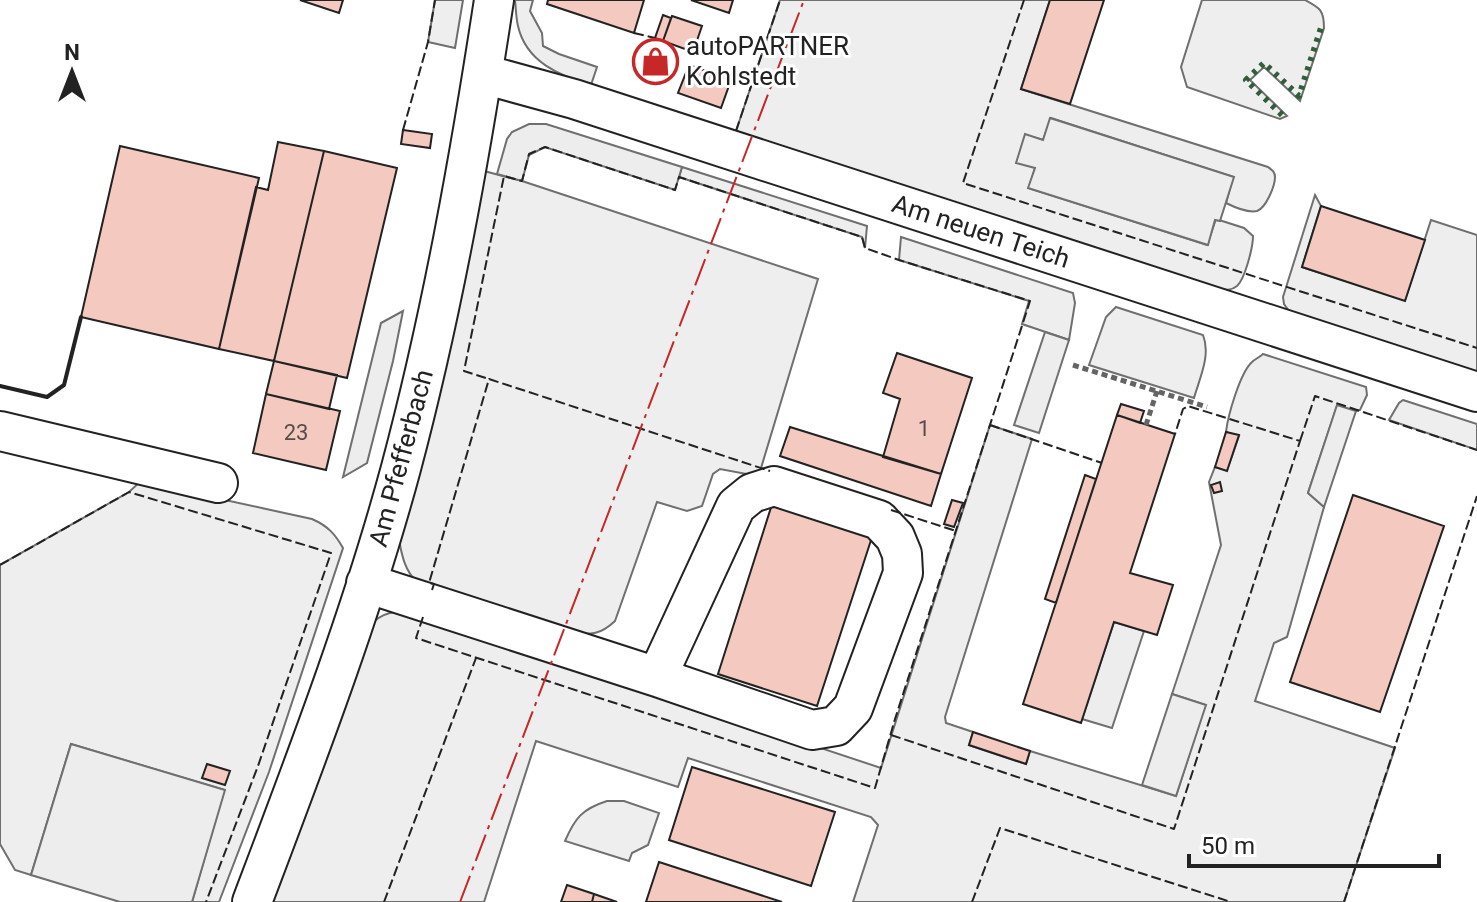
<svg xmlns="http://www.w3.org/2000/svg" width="1477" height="902" viewBox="0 0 1477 902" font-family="Roboto,sans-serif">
	<rect width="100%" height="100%" fill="#fff"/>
	<path fill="#eee" stroke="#6f6f6f" stroke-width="2" d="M435,0H463L455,48L428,42Z
		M515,0H533L530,11L542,33L543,46L559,54L597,67L591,85C560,76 526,62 518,26C516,18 516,9 515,0Z
		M780,0H1050L1021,89L1268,167C1272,170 1275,172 1275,177C1275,186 1266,208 1257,211C1248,213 1234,207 1226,203L1233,177L1051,118L1043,140L1026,135L1035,168L1029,188L1207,245L1216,219L1244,228L1253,236C1253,247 1245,279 1237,286C1231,291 1225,290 1218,289L736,131Z
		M1202,0H1305C1320,8 1324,10 1324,28L1300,101L1264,67L1250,80L1287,116L1280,119L1187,87L1181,67Z
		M682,167L867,226L865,248L862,237L679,177Z
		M484,171L522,181L818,279L761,468L784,476L768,478L720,469L713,474L702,506L687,511L657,502L615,621C598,637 589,634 567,633L417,582C405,571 402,556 399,540Z
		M1315,195L1321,206L1302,267L1405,300L1431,220L1477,235V374L1289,311L1284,304L1283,297Z
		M901,237L1073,293L1075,303L1069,340L1022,324L1029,301L899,260Z
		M1116,307L1203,335C1211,355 1200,377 1194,398L1089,365L1106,317Z
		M1263,354L1366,387L1367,395L1360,410L1356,411L1337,406L1308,493L1324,507L1287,637L1274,643L1255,701L1395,748L1344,902H853L878,825L871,817L688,758L678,787L536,741L484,902H271L372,623C388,608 404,611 423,616L881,768L990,425L1032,439L945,717L946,723L973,732L969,745L1026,764L1030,751L1176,796L1205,705L1172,694L1221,545L1209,482L1215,467L1227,470L1239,436L1226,432C1228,415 1240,373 1252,362C1255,359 1260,357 1263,354Z
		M1403,400L1477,424V450L1389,420L1399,403Z
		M142,480L170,488L312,519C328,526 335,534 343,548L269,772L219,902H192L224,790L71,744L31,875L15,870L0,844V565L129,492Z
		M607,801H624L659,813L648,845L632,853L629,861L565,841C575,818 582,809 607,801Z"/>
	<path fill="#ededed" stroke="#6f6f6f" stroke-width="2" d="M1050,118L1234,177L1220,221L1215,220L1208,245L1028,188L1035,168L1016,163L1025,134L1043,140Z
		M529,124H546L682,167L675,190L545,147L529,155L522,181L497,174L507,139L512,132Z
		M403,311L393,361L367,463L343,477L381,323Z
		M1045,332L1069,340L1039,433L1014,425Z
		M1337,405L1356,411L1324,507L1308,493Z
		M1114,622L1144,631L1112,728L1082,719Z
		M1172,694L1206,705L1176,796L1142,785Z
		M71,744L225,790L192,902H120L31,875Z"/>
	<path fill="#f3c9c0" stroke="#222" stroke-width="2" d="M300,0H343L339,13Z
		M548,0H644L634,33L547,4Z
		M691,0H733L729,13Z
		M1050,0H1104L1070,104L1021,89Z
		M663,15L671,18L663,41L655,38Z
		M672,16L702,26L693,52L663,41Z
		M689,65L731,80L721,108L678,93Z
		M403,130L432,134L430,148L401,144Z
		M278,142L324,151L274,361L219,349L256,187L268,190Z
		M120,146L259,178L219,349L81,317Z
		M324,151L397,168L347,378L274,361Z
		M1321,206L1425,240L1405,301L1302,267Z
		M897,353L972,378L941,474L883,457L900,399L883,393Z
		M274,361L337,375L329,409L266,394Z
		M266,394L340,411L326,470L253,453Z
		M1121,404L1144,411L1140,423L1117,415Z
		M1117,415L1175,434L1130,573L1173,585L1157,635L1114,622L1081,723L1023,704Z
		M790,427L941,474L931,506L780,456Z
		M1226,432L1239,435L1227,471L1215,467Z
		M1085,475L1096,479L1056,603L1045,599Z
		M1220,482L1222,491L1214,493L1211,485Z
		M1353,495L1444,526L1380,712L1290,682Z
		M774,498L874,531L817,706L718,674Z
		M952,500L963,503L954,527L944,524Z
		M973,732L1030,751L1026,764L969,745Z
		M207,764L230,771L225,785L202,778Z
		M692,767L835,812L811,886L669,840Z
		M659,862L782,902H646Z
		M567,885L594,894L592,902H561Z
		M594,894L617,902H592Z"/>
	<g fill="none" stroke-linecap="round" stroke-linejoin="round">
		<defs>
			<path id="minor" d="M483,74L574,99L1477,392
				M0,431L218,483
				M366,583L657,677L812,730L836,726L853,708L903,573L902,554L895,537L879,520L774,486L752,493L736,506L657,677
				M252,902C306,759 361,616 401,468C442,314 470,157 494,0"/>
		</defs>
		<use href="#minor" stroke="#222" stroke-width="42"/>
		<path stroke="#646464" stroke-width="5" stroke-dasharray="6 4" stroke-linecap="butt" d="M1073,365L1207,407
			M1146,425L1157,391"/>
		<use href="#minor" stroke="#fff" stroke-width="38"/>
		<path stroke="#2f5e38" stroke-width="6" stroke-dasharray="4 6" stroke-linecap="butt" d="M1282,115L1246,80L1264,63L1299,96L1321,28"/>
		<path stroke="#222" stroke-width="2" stroke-dasharray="10 4" stroke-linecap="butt" d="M1024,0L963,183L1477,348
			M634,33L655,38
			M403,130L428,42L435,0
			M736,131L780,0
			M990,425L1102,463
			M1300,441L1315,396L1477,450
			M891,510L956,531
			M0,565L129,492L331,553L258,766L206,902
			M432,590L434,584L429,583L489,379L770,471
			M423,617L416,638L875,788L895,719L1030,301L899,260L865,248L862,237L679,177L675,190L545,147L529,154L522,181L504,176L464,371L489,379
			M891,735L1174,829L1300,441L1188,406L1183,409L1175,434
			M384,902L476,658
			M972,902L1000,828L1231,902
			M1344,902L1477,496"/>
		<path stroke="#222" stroke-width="4" d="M0,386L47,397L64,385L81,317"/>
		<path stroke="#c62828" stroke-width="2" stroke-dasharray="28 6 4 6" stroke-linecap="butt" d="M460,902L804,0"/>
	</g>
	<defs>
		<symbol id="shop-ring" viewBox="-11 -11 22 22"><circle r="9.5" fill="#fff" stroke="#c62828" stroke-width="1.5"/><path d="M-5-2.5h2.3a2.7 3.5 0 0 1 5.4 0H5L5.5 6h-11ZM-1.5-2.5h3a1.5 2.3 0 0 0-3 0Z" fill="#c62828"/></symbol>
	</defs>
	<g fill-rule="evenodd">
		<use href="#shop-ring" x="630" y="36" width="51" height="51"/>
	</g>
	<g text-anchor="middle" stroke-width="6" stroke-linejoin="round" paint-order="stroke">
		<g font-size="22" fill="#564c4a">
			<text x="924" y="436">1</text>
			<text x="296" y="440">23</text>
		</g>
		<g font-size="26" fill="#222" stroke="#fff" text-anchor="start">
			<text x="686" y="55">autoPARTNER<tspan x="686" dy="30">Kohlstedt</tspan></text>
		</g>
		<g font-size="26" fill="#222" stroke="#fff">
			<text transform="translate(981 231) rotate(18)" y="9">Am neuen Teich</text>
			<text transform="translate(401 458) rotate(-75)" y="9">Am Pfefferbach</text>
		</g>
	</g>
	<g transform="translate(72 72)" stroke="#ffffff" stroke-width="6" paint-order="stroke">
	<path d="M0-6L14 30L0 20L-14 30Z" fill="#222222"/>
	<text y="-12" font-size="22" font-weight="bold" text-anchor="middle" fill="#222222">N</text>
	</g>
	<path d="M1189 854v12h250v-12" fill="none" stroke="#222222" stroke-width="4"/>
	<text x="1201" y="854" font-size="24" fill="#222222" stroke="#ffffff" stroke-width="6" paint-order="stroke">50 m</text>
</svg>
